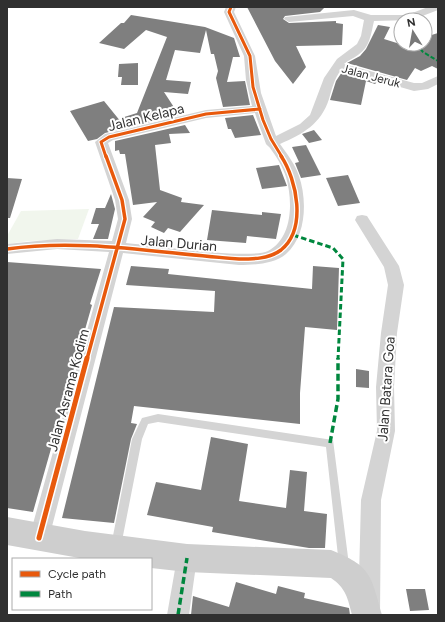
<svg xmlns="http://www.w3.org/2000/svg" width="445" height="622" viewBox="0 0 445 622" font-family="Figtree,sans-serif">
	<rect width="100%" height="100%" fill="#fff"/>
	<path fill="#f1f6ed" d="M89,209L78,239L29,241L7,244V236L21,211Z"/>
	<path fill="#7f7f7f" d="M247,7H325L320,12L285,16L283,19L289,23L336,21V23L343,24L342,45L296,46L306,67L293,84L275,61Z
		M131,15L205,27L234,38L240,57H233L227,82L245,81L250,105L223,107L216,78L218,71L214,54H211L206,30L200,53L175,50L166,80L191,82L188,94L164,92L179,115L105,133L97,139L88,141L70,111L104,101L121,122V118L137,113L167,37L146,30L124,49L99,43L121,23H124Z
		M378,25L390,27L384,39L400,44H425V37L438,33V69L432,66L421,71L415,68L407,80L347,63L360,56L366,49Z
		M138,63V85H121L122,77H118L119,64Z
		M342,72L377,82L375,84L366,81L361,105L330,100L336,81Z
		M253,115L261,135L235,138L231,129H228L225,118Z
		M185,125L190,133L169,134L171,143L155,145L160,190L182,198L181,202L204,205L180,232L168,228L164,233L151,227L155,222L143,217L157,202L133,205L125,154H120L119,150L115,151V141Z
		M314,130L322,140L309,143L302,134Z
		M306,145L321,175L301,178L295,163L299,162L292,147Z
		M279,165L287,186L262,189L256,168Z
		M348,175L360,203L338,206L326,178Z
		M7,178L22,179L10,218H7Z
		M111,194L115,209L108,239H93L99,224H91L96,208H105Z
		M212,210L262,215V212L281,214L276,239L247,236L246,243L207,240Z
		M7,262L101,269L90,304L92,305L33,512L7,508Z
		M131,266L169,269L168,274L312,289L313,266L339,268L337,330L305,327L300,393V424L134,406L131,423L137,424L131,439L114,523L62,518L114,307L214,312L215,291L126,285Z
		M356,369L369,371V388L356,387Z
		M211,437L248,444L239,501L286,508L290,470L307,472L304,511L327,514L325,548H309L212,532L213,527L147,515L156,482L201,490Z
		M236,582L276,594L278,586L305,593L304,598L349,608L350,615H191L193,596L229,607Z
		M406,589H425L429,610L410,611Z"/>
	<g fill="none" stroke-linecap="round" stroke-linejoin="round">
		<path fill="#d4d4d4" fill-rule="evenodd" d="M158,414L333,440L349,565L348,569L344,570L340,569L339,565L326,447L158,422L148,424L142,439L121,546L120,550L116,551L112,550L111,546L132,439L142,418Z"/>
		<path fill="#d4d4d4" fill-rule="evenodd" d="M226,7H236L234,12L255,56L261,93L276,136L300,124L310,115L324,78L337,59L357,44L361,36L364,20L353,16L289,22L284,19L285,17L354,10L371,15H407L428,7H438V10L412,20L374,21C371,34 370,47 358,55C353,59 348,60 344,64L414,83H422L438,76V84L428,89L414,91L341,70C334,79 332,89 329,99C321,124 303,134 280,144C287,154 295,164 299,176C307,199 307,236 286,254C274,264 255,265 239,265L123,253L49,538L46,545L39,548L32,545L29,538L109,252L57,249L7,254V244L57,239L112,241L118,219L115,200L95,142L105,134L206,110L252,106L246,80L244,56L224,12ZM255,113C258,123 263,135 266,144C267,145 269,147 270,148C276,156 283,167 286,177C293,201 293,238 268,251C247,260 153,245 126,243L132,219L129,200L108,143L113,140L206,118Z
			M362,215L367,216L399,266L404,285L397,333L394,387L395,431L381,500L380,615H358L361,500L377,431L376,387L381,333L388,285L384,267L355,220L357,216Z
			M187,548L194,551L197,558L189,615H167L177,558L180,551Z"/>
		<path fill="#cecece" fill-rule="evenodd" d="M7,517L85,531L187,544L331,550C371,566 371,575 382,615H352C348,599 346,588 331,578L187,572L151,568V559H85L7,545Z"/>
		<path stroke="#00873e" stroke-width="2" stroke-dasharray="4.5 2" stroke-linecap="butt" d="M416,44L423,52L438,61"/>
		<path stroke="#00873e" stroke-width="3" stroke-dasharray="5.5 3" stroke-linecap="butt" d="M293,235L333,248L343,259L338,359"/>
		<path stroke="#00873e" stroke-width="3.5" stroke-dasharray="7 3.5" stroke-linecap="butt" d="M330,443L338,399V358
			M178,615L187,558"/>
		<defs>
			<path id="cycleway-far2" d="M231,7L229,12L250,56L253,87L263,120L271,139L282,157
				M106,157L101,142L109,137L206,114L260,109"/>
			<path id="cycleway-far1" d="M7,249C85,238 162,254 239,259C253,259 269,259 281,250C307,229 297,180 281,156
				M87,359L125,219L122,200L106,156"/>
			<path id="cycleway" d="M39,538L87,358"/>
		</defs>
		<use href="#cycleway-far2" stroke="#fff" stroke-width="5"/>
		<use href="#cycleway-far1" stroke="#fff" stroke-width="6"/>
		<use href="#cycleway" stroke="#fff" stroke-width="8"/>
		<use href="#cycleway-far2" stroke="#e8590c" stroke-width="3"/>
		<use href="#cycleway-far1" stroke="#e8590c" stroke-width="3.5"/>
		<use href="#cycleway" stroke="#e8590c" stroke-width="5"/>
	</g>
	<g text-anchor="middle" stroke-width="4" stroke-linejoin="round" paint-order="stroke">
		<g font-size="12" fill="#303030" stroke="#fff">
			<text transform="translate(371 76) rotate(15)" y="4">Jalan Jeruk</text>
		</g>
		<g font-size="14" fill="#303030" stroke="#fff">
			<text transform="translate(146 117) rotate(-14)" y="5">Jalan Kelapa</text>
			<text transform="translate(179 243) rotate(5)" y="5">Jalan Durian</text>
			<text transform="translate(386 389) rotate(-86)" y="5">Jalan Batara Goa</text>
			<text transform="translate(68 390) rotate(-75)" y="5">Jalan Asrama Kodim</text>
		</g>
	</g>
	<rect width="445" height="622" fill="none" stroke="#303030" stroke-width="16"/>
	<rect x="12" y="558" width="140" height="52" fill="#ffffff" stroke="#acacac"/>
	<rect x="20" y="571" width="20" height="6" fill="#e8590c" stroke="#acacac"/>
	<text x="48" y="578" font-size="12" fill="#303030">Cycle path</text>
	<rect x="20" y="591" width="20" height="6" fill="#00873e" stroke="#acacac"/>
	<text x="48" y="598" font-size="12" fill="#303030">Path</text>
	<g transform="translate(413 32) rotate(349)"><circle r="19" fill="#ffffff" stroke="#acacac"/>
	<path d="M0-3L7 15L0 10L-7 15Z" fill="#787878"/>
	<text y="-6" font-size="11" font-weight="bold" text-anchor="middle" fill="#303030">N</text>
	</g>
</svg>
